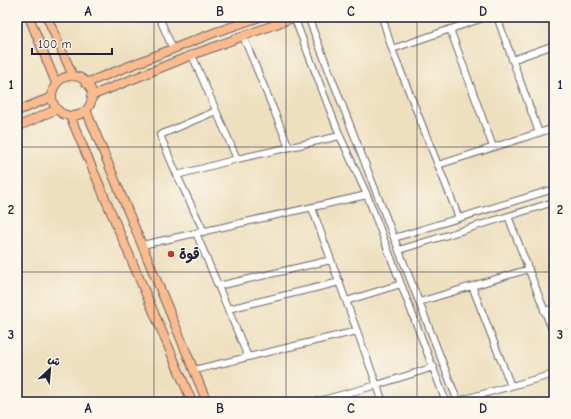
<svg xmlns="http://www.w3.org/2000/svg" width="571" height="419" viewBox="0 0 571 419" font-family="'Comic Neue','Playpen Sans Arabic',sans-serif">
	<rect width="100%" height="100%" fill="#fbf7ec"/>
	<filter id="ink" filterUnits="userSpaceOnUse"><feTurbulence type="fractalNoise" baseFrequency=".025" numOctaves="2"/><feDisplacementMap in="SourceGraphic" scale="8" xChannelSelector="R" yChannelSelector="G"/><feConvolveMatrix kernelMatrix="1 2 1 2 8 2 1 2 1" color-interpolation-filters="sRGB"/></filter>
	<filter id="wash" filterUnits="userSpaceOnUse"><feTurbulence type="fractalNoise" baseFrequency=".012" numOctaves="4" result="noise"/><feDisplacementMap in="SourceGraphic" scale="16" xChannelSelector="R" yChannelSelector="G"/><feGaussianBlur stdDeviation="0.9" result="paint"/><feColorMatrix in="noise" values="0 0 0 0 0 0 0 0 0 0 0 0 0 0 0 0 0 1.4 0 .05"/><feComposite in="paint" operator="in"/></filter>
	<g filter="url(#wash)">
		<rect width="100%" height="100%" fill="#eedfbe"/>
	</g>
	<g filter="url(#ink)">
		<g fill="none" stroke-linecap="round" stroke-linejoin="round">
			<defs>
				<path id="minor" d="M159,17L173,49
					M294,17L340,136L367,195L446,402
					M308,17L458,402
					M382,17L392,49L459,218
					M497,17L539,133
					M450,29L493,147
					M243,36L289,147
					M392,49L486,17
					M192,55L237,159
					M512,60L554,45
					M438,165L554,128
					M177,175L237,159L340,136
					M312,208L383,402
					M508,216L554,335
					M204,232L177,175L160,135L216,111
					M196,233L248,357
					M394,238L554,189
					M142,245L367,195
					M399,250L554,202
					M218,286L331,260
					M472,286L511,386
					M346,301L401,284
					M419,302L529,269
					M228,309L340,282
					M544,311L554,308
					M194,370L248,357L357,331
					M458,401L554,374
					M315,402L377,385L434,367"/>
				<path id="major" d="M29,17L56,83
					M47,17L73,76
					M52 96a20 20 0 1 1 40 0a20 20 0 1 1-40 0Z
					M86,83L216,32L260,17
					M91,96L192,55L295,17
					M86,110L207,402
					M17,111L52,97
					M70,116L192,402
					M17,127L57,109"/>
			</defs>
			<use href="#minor" stroke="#696469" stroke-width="8"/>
			<use href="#major" stroke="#696469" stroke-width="10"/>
			<use href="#minor" stroke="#fff" stroke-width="6"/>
			<use href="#major" stroke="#fbbb8d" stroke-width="8"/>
		</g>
	</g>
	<path fill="none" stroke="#22223b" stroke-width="1" stroke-opacity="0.55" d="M154,17V402M286,17V402M417,17V402M17,147H554M17,272H554"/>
	<circle fill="#c8321e" stroke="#fbf7ec" stroke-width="1.5" cx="171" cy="254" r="4"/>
	<g text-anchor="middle" stroke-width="3" stroke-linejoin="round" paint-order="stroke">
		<g font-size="14" font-weight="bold" fill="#22223b" stroke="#fbf7ec" text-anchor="start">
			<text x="179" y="259">قوة</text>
		</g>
	</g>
	<rect width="571" height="419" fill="none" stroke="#fbf7ec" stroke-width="44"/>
	<g transform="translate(50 369) rotate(26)" stroke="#fbf7ec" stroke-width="3" paint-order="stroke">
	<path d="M0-3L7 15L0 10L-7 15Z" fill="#22223b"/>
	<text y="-6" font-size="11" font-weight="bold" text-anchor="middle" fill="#22223b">ش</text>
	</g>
	<path d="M32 48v6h80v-6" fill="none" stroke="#22223b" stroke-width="2"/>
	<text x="38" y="48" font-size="12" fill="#22223b" stroke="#fbf7ec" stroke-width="3" paint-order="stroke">100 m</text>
	<rect x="22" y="22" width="527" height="375" fill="none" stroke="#22223b" stroke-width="1.5"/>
	<g font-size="13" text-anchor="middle" font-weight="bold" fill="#22223b">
		<text x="88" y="16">A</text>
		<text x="220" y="16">B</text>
		<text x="351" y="16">C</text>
		<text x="483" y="16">D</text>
		<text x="11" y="89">1</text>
		<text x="560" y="89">1</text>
		<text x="11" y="214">2</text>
		<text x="560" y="214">2</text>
		<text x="11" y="339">3</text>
		<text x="560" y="339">3</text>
		<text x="88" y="413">A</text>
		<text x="220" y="413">B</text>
		<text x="351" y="413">C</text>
		<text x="483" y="413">D</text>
	</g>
</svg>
